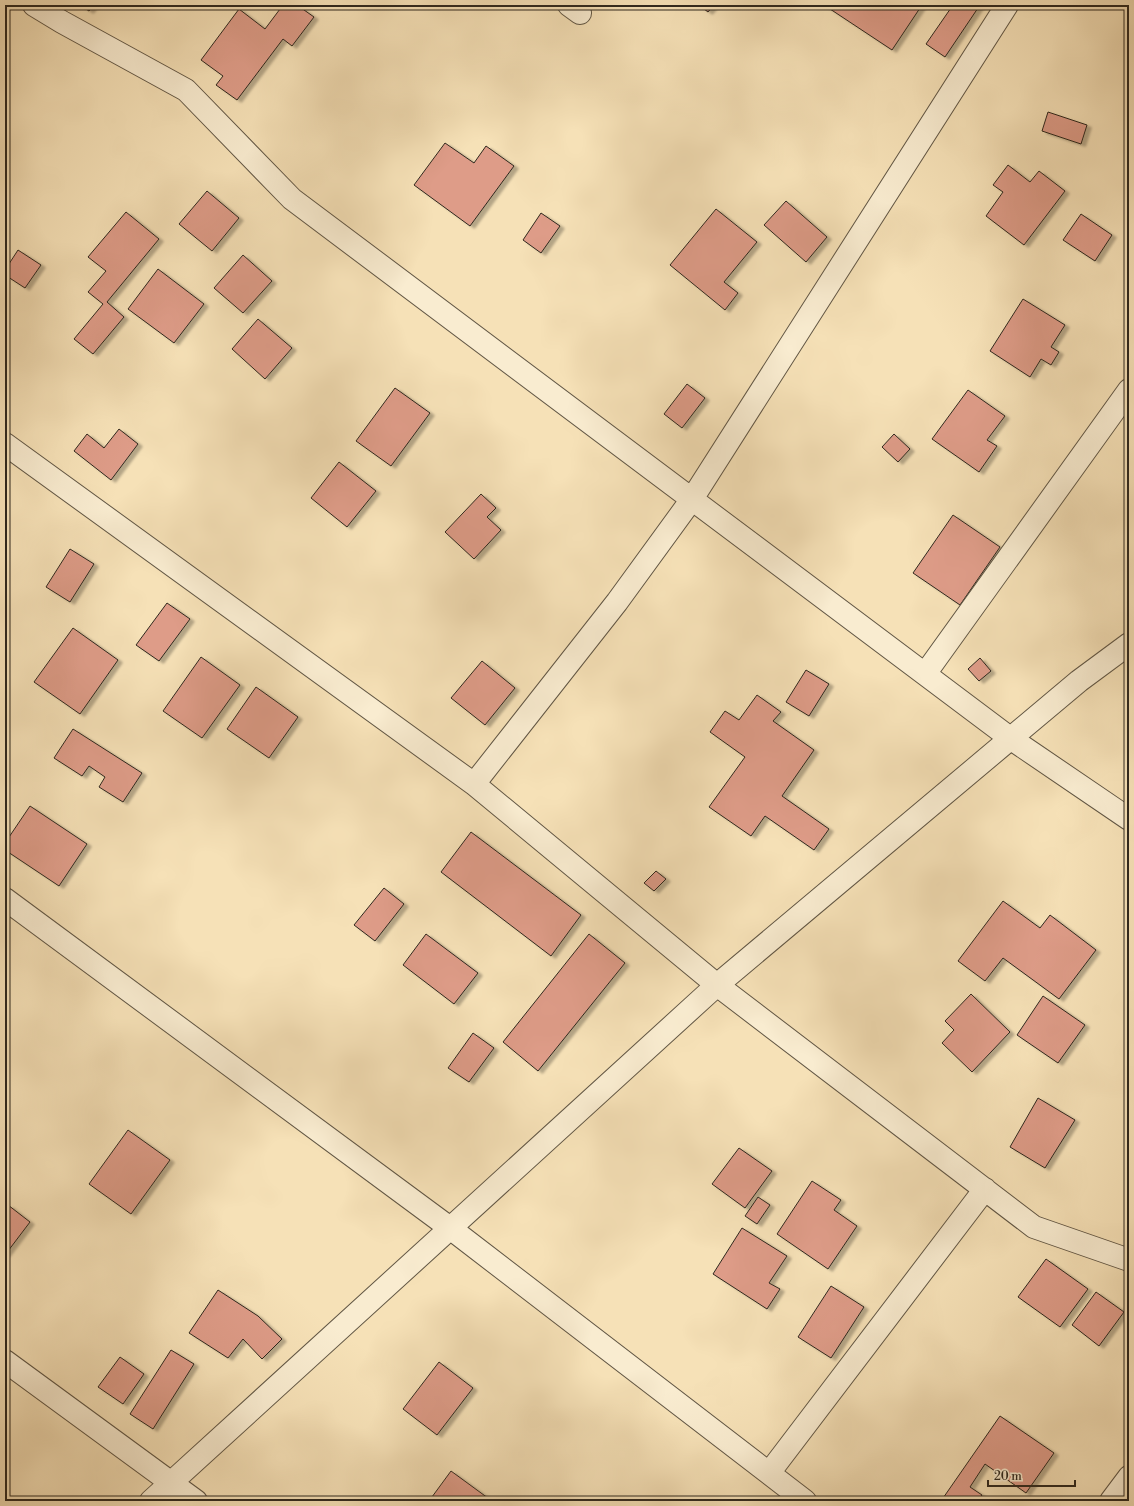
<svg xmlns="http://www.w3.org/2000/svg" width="1134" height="1506" viewBox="0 0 1134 1506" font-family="'Libre Bodoni',serif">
	<defs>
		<filter id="shadow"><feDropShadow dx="4.5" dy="2.5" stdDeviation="1" flood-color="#0004"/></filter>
	</defs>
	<rect width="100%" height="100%" fill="#f6e1b7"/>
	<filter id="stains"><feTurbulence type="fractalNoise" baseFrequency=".005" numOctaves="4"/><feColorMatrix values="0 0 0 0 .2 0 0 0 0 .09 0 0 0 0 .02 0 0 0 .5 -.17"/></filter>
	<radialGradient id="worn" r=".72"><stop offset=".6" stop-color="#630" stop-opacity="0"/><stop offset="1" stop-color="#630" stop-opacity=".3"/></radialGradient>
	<path fill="#de9c88" stroke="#2f281e" filter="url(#shadow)" d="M80,5H94L89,11Z
		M283,5H297L314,17L292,46L283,39L237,100L216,85L223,76L201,60L239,9L265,29Z
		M699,5H714L708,12Z
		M824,5H922L892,50Z
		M953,5H980L945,57L926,44Z
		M1048,112L1087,125L1081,144L1042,131Z
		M445,143L474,163L486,146L514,166L470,226L414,185Z
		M1008,165L1030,182L1039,171L1065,191L1024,245L986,216L1003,192L993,185Z
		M207,191L239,218L212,251L179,224Z
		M786,201L827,237L806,262L764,225Z
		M716,209L757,242L724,282L738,293L725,310L670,265Z
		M126,212L159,239L107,302L124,317L93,354L74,339L103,304L88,292L106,271L88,257Z
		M541,213L560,226L541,253L523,240Z
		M1081,214L1112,235L1095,261L1063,240Z
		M18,250L41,265L25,288L5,275V270Z
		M243,255L272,281L243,313L214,288Z
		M158,269L204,304L174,343L128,309Z
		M1023,299L1065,325L1051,347L1059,352L1051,365L1041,359L1030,377L990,351Z
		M258,319L292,348L265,379L232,349Z
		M687,384L705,398L682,428L664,414Z
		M395,388L430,413L391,466L356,441Z
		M968,390L1005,416L987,440L997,446L979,472L932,439Z
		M119,429L138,444L111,480L74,451L87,434L104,448Z
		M894,434L910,449L898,462L882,447Z
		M339,462L376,491L347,527L311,498Z
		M481,494L496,508L487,517L501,530L474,559L445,532Z
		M953,515L1000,547L960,605L913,573Z
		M70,549L94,564L70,602L46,587Z
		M167,603L190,619L159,661L136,645Z
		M73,628L118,660L80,714L34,682Z
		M201,657L240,685L202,738L163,711Z
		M980,658L991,671L979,681L968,669Z
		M482,661L515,688L485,725L451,698Z
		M806,670L829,684L809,716L786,702Z
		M256,687L298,717L269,758L227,729Z
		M757,695L781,712L773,721L814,750L782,796L829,829L814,850L765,816L751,836L709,807L745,757L710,732L725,711L739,720Z
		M73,729L142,773L123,802L99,787L105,777L89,766L82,776L54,758Z
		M30,806L87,844L59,886L5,850V843Z
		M471,832L581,915L551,956L441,872Z
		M656,871L666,879L654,891L644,883Z
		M384,888L404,904L375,941L354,925Z
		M1003,901L1040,928L1050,915L1096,950L1059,999L1003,958L985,981L958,961Z
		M426,934L478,973L454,1004L403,965Z
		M589,934L625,963L538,1071L503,1042Z
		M971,994L1010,1032L972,1072L942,1043L954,1030L945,1021Z
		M1043,996L1085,1025L1058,1063L1017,1035Z
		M473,1033L494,1048L469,1082L448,1068Z
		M1038,1098L1075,1120L1045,1168L1010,1147Z
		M128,1130L170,1160L131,1214L89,1184Z
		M739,1148L772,1171L745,1208L712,1184Z
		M812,1181L841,1200L834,1210L857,1226L828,1269L777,1234Z
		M758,1197L770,1205L757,1224L745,1216Z
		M8,1205L30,1222L5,1255V1210Z
		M742,1228L787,1256L769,1283L780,1289L767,1309L713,1274Z
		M1046,1259L1088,1289L1060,1327L1018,1297Z
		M831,1286L864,1307L831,1358L798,1337Z
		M218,1290L258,1316L282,1339L262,1359L243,1339L228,1358L189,1333Z
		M1096,1292L1124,1312L1099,1346L1072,1325Z
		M171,1350L194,1364L153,1429L130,1414Z
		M120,1357L144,1374L123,1404L98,1387Z
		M439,1362L473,1388L437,1435L403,1409Z
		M1000,1416L1054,1453L1026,1493L985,1464L970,1487L982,1495L977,1501H941Z
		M451,1471L492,1501H429Z"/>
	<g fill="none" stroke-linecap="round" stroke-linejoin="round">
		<defs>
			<path id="minor" d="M34,5L62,22L186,90L292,199L1010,738L1129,819
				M569,5L580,13
				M5,444L474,784L717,985L1034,1227L1129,1260
				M925,674L1129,390
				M474,784L617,602L692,499L1007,5
				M5,899L450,1228L805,1501
				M5,1361L196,1501
				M769,1473L985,1189
				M151,1501L717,985L1079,681L1129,644
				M1111,1501L1129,1477"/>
		</defs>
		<use href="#minor" stroke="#615644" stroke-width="24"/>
		<use href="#minor" stroke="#f9ecd0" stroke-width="22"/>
	</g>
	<rect width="1134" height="1506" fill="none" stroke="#f6e1b7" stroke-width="20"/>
	<rect x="6" y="6" width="1122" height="1494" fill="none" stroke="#2f281e" stroke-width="2"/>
	<rect x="10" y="10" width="1114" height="1486" fill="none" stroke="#2f281e"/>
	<path d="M988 1480v6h87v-6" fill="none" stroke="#2f281e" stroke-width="2"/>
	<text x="994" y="1480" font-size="12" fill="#2f281e" stroke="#f9ecd0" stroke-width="3" paint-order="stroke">20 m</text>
	<rect width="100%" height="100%" filter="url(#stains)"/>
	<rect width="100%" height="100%" fill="url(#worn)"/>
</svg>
